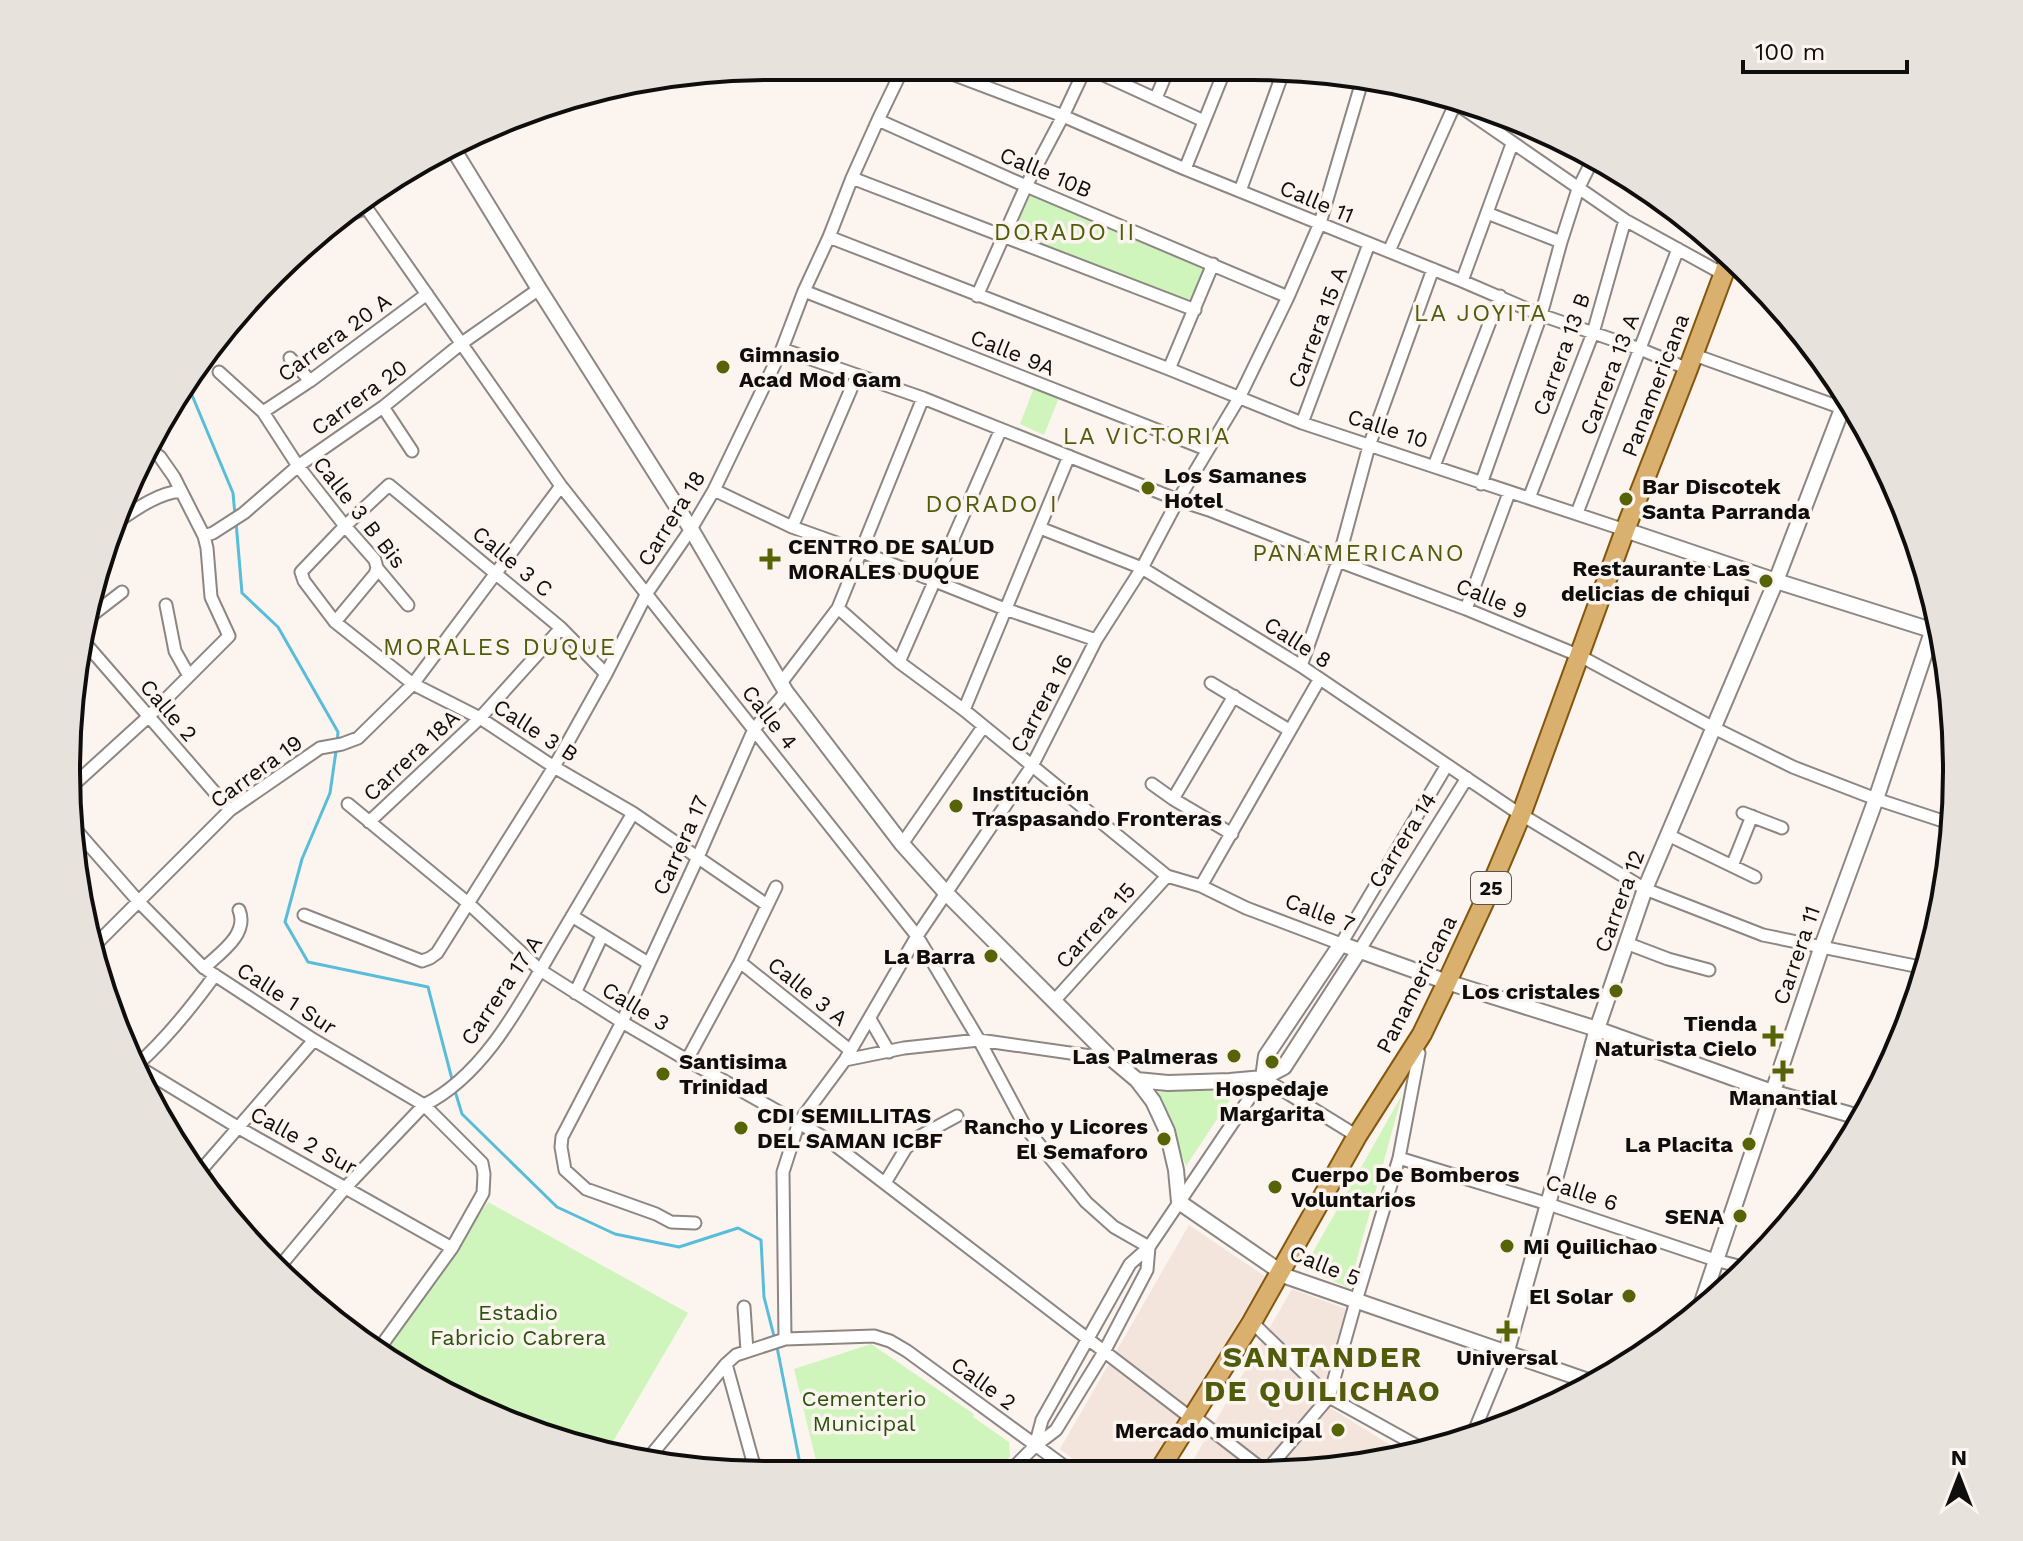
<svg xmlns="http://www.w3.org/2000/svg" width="2023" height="1541" viewBox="0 0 2023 1541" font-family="'Work Sans',sans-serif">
	<rect width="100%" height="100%" fill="#fbf4ef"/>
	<path fill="#f3e5dc" d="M1189,1225L1266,1277L1149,1469H1086L1060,1449Z
		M1292,1289L1346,1309L1320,1399L1259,1469H1188Z
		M1329,1407L1403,1453L1344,1469H1279L1277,1468Z"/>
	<path fill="#cff5bc" d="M1032,191L1208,267L1192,308L1013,234Z
		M1035,385L1060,395L1044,435L1020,424Z
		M1237,1089L1186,1166L1157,1092Z
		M1402,1095L1349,1288L1304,1268Z
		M488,1202L688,1313L608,1450L501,1422L443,1390L389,1351L388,1343Z
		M871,1344L974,1414L973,1417L1009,1442L1010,1457L998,1469H818L794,1369Z"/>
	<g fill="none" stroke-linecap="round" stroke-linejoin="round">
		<path stroke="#59bdda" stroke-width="3" d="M189,388L233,493L235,515
			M236,522L242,593L278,627L338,732L337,743
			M336,751L330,793L302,859L285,922L308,962L428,987L453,1083
			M455,1091L462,1114L557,1207L615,1234L679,1247L738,1228L761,1240L764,1297L775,1340
			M777,1347L801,1469"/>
		<defs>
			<path id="minor" d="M931,66L1063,116L1185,169L1462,281L1541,315L1640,349L1688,369
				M1086,67L1204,121
				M1438,91L1625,220L1723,274
				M1156,98L1169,67
				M878,120L1026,186L1288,297
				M1185,169L1226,67
				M852,178L1195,310
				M1240,191L1285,67
				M363,203L561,486L917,936L979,1040L1026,1128L1086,1202L1114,1227L1149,1247
				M1487,213L1561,242
				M346,216L366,208
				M829,237L1169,369L1302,423L1625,530
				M1389,251L1455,104
				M1462,281L1512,144
				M804,291L1208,450
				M977,296L1026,186L1063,116L1086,67
				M782,349L923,398L1178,500L1209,510L1338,561L1466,609L1580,656L1714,728L1793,767L1876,799L1952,824
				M1700,357L1856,413
				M290,358L310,381
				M1169,369L1213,264
				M219,372L263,412L298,466L345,526L375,560L377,568L408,605
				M383,407L412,451
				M263,412L310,381L427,294
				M1302,423L1369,244
				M1434,466L1500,296
				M1481,484L1541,315L1561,242L1578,189L1594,157
				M714,490L792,527L862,552L1005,609L1096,640
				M1529,498L1593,333L1625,220
				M1577,513L1678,249
				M117,522C136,509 158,493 181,491
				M792,527L857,375
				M1040,528L1142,568L1301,666L1521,815
				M204,536L213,533L244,513L298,466L383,407L462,343L539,289
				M166,605L175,651L189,676
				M838,608L899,662L964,710L1167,876L1201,886L1246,908L1341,944L1447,765
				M1466,609L1509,493
				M83,622L122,592
				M335,622L375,574L377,568
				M79,636L230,810
				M899,662L1001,429
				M1301,666L1338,561L1369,446L1433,269
				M606,674L561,628L389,485L345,526L301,572L304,581L335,622L413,684L480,718L554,767L633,813L767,905
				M781,683L838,608L923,398
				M1211,683L1289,730
				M964,710L1069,456
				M1152,784L1173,799L1232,834
				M69,789L148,717L229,636L211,597L207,548L204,536L174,477L160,457L147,447
				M1173,799L1234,696
				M348,804L468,903L540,970L622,1022L687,1060L827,1139L1191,1418
				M1743,813L1782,828
				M1527,818L1645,889L1763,935L1925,968
				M68,821L139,902L204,968L314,1040L424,1105L482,1163L484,1174L483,1193L452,1248L376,1353
				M369,822L480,718L561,628
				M1668,835L1755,877
				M902,844L983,727
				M1732,866L1752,816
				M1201,886L1319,680
				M304,915L422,961L430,958L437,953L554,767L606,674L647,593L691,529L714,490L782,349L804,291L829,237L852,178L878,120L904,66
				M572,916L648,963
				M1626,943L1668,959L1709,970
				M93,947L230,810L320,748L342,744L358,738L413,684L561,486
				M1359,951L1467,778
				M740,962L851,1051
				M204,968C220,953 249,934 239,910
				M575,993L602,936
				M1054,1001L1167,876
				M870,1019L889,1052
				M687,1060L740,962L776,887
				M845,1060L904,1048L979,1040L1112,1059
				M137,1065C167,1038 191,1008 215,975
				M137,1066L239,1128L452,1248
				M1399,1158L1548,1204L1715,1260L1750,1269
				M196,1176L314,1040
				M885,1183L906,1148L920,1136L957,1116
				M695,1223L671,1222L656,1214L586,1189L565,1170L561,1147L562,1137L622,1022L698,857L754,729L786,692
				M276,1271L346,1187L424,1105C485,1075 522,1001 555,945C581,901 607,857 633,813
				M744,1307L747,1351
				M1258,1328L1329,1397L1421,1448
				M785,1339L783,1172L799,1122L845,1060L917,936L1032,766L1096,640L1142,568L1178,500L1239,398L1288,297L1320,223L1363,78
				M360,1341L390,1362
				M726,1364L755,1469
				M1200,1421L1262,1469
				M1473,1434L1506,1354
				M1035,1446L1042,1420L1130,1264L1149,1247L1263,1078L1357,1136
				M647,1460L726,1364L736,1355L785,1339L874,1336L890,1341L907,1351L1068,1469
				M1012,1469L1035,1446L1056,1430L1104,1352L1147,1270L1149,1247
				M1268,1469L1329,1397L1356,1301L1399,1158L1419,1053"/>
			<path id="tertiary" d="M452,147L539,289L691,529L786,692L902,844L947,894L1112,1059L1137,1080L1153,1101L1167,1131L1176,1170L1179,1202L1288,1277L1594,1383
				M1625,530L1776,581L1944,634
				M1263,1078L1266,1056L1341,944L1447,982L1597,1029L1772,1092L1862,1118
				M1137,1080L1168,1083L1230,1081L1263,1078L1284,1067L1359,951
				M1699,1311L1822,946L1876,799L1938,614
				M1506,1354L1597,1029L1645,889L1776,581L1847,396"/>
			<path id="primary" d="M1160,1469L1252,1322L1357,1136L1422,1034L1447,982L1485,900L1521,815L1625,530L1688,369L1728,262"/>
		</defs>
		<use href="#minor" stroke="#8d8682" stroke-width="15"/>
		<use href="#tertiary" stroke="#8d8682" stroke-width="18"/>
		<use href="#primary" stroke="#84560e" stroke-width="22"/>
		<use href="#minor" stroke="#fff" stroke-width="11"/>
		<use href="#tertiary" stroke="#fff" stroke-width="14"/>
		<use href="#primary" stroke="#dab06f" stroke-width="18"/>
	</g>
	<g fill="#566307" stroke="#fbf4ef" stroke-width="3">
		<circle cx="723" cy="367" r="8"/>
		<circle cx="1148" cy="488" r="8"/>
		<circle cx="1626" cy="499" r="8"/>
		<path d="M766 547h8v8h8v8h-8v8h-8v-8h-8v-8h8z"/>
		<circle cx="1766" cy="581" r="8"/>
		<circle cx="956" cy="806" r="8"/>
		<circle cx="991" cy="956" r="8"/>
		<circle cx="1616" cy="991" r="8"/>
		<path d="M1769 1024h8v8h8v8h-8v8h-8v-8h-8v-8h8z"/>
		<circle cx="1234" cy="1056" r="8"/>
		<circle cx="1272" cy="1062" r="8"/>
		<path d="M1779 1059h8v8h8v8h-8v8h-8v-8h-8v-8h8z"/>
		<circle cx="663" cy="1074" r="8"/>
		<circle cx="741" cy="1128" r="8"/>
		<circle cx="1164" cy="1139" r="8"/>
		<circle cx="1749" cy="1144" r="8"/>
		<circle cx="1275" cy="1187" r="8"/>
		<circle cx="1740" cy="1216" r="8"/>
		<circle cx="1507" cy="1246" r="8"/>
		<circle cx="1629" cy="1296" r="8"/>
		<path d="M1503 1319h8v8h8v8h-8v8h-8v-8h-8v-8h8z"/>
		<circle cx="1338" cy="1430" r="8"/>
	</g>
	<g text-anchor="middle" stroke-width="7" stroke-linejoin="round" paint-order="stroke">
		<rect fill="#fbf4ef" stroke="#565351" stroke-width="2" x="1471" y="872" width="40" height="32" rx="6"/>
		<g font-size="20" font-weight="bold" fill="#100e0d">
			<text x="1491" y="895">25</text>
		</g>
		<g font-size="22" fill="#100e0d" stroke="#fbf4ef">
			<text transform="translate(1046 172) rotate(23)" y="8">Calle 10B</text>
			<text transform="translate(1317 201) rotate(23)" y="8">Calle 11</text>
			<text transform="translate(1317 327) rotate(-69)" y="8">Carrera 15 A</text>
			<text transform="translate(334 337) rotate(-36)" y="8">Carrera 20 A</text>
			<text transform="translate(1013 352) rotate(22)" y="8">Calle 9A</text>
			<text transform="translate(1561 354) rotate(-70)" y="8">Carrera 13 B</text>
			<text transform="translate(1609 374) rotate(-69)" y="8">Carrera 13 A</text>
			<text transform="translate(1655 385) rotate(-69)" y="8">Panamericana</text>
			<text transform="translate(359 397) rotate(-36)" y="8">Carrera 20</text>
			<text transform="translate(1388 428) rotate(18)" y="8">Calle 10</text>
			<text transform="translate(360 512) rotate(52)" y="8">Calle 3 B Bis</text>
			<text transform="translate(671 518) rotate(-58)" y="8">Carrera 18</text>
			<text transform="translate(513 561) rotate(40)" y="8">Calle 3 C</text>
			<text transform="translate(1492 598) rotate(22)" y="8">Calle 9</text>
			<text transform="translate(1298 642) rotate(33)" y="8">Calle 8</text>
			<text transform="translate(1041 703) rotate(-62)" y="8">Carrera 16</text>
			<text transform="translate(169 710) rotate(49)" y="8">Calle 2</text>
			<text transform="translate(770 717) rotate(52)" y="8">Calle 4</text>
			<text transform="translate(536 730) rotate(33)" y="8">Calle 3 B</text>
			<text transform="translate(411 755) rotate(-43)" y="8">Carrera 18A</text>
			<text transform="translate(256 771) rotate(-36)" y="8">Carrera 19</text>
			<text transform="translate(1402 840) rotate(-58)" y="8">Carrera 14</text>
			<text transform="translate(680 845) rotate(-66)" y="8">Carrera 17</text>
			<text transform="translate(1619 901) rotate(-70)" y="8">Carrera 12</text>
			<text transform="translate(1320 912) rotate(21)" y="8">Calle 7</text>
			<text transform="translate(1095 925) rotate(-48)" y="8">Carrera 15</text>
			<text transform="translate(1796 955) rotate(-71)" y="8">Carrera 11</text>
			<text transform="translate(1416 984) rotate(-63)" y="8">Panamericana</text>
			<text transform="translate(501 990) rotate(-56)" y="8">Carrera 17 A</text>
			<text transform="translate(808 991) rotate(39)" y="8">Calle 3 A</text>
			<text transform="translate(287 998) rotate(33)" y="8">Calle 1 Sur</text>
			<text transform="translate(636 1006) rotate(31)" y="8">Calle 3</text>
			<text transform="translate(304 1140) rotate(29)" y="8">Calle 2 Sur</text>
			<text transform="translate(1582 1192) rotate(18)" y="8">Calle 6</text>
			<text transform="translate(1325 1265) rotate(22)" y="8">Calle 5</text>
			<text transform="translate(984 1383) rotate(36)" y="8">Calle 2</text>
		</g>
		<g font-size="22" font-weight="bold" fill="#100e0d" stroke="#fbf4ef" text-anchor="end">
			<text x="739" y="362" text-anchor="start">Gimnasio<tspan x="739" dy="25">Acad Mod Gam</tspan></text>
			<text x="1164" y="483" text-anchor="start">Los Samanes<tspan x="1164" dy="25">Hotel</tspan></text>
			<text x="1642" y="494" text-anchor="start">Bar Discotek<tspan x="1642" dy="25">Santa Parranda</tspan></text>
			<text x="788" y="554" text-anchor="start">CENTRO DE SALUD<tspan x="788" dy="25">MORALES DUQUE</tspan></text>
			<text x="1750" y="576">Restaurante Las<tspan x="1750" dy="25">delicias de chiqui</tspan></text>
			<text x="972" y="801" text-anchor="start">Institución<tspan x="972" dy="25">Traspasando Fronteras</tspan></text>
			<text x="975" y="964">La Barra</text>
			<text x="1600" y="999">Los cristales</text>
			<text x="1757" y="1031">Tienda<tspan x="1757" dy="25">Naturista Cielo</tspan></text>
			<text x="1218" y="1064">Las Palmeras</text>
			<text x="679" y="1069" text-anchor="start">Santisima<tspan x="679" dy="25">Trinidad</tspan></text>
			<text x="1272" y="1096" text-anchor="middle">Hospedaje<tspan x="1272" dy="25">Margarita</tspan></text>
			<text x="1783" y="1105" text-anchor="middle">Manantial</text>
			<text x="757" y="1123" text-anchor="start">CDI SEMILLITAS<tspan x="757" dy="25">DEL SAMAN ICBF</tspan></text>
			<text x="1148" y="1134">Rancho y Licores<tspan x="1148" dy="25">El Semaforo</tspan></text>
			<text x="1733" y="1152">La Placita</text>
			<text x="1291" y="1182" text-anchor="start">Cuerpo De Bomberos<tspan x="1291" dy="25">Voluntarios</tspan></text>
			<text x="1724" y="1224">SENA</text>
			<text x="1523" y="1254" text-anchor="start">Mi Quilichao</text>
			<text x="1613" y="1304">El Solar</text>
			<text x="1507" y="1365" text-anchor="middle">Universal</text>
			<text x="1322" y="1438">Mercado municipal</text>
		</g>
		<g font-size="22" fill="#2a520d" stroke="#fbf4ef">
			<text x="518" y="1320">Estadio<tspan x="518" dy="25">Fabricio Cabrera</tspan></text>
			<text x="864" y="1406">Cementerio<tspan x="864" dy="25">Municipal</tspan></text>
		</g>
		<g font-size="24" letter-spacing="2" fill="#505c0c" stroke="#fbf4ef">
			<text x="1065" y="240">DORADO II</text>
			<text x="1481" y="321">LA JOYITA</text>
			<text x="1147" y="444">LA VICTORIA</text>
			<text x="992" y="512">DORADO I</text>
			<text x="1359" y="561">PANAMERICANO</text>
			<text x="500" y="655">MORALES DUQUE</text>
		</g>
		<g font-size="30" font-weight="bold" letter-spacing="2" fill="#505c0c" stroke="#fbf4ef">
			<text x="1323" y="1367">SANTANDER<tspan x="1323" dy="34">DE QUILICHAO</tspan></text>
		</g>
	</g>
	<path d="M0 0H2023V1541H0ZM770 80H1253A690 690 0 0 1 1943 770V771A690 690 0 0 1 1253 1461H770A690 690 0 0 1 80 771V770A690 690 0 0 1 770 80Z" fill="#e8e2dd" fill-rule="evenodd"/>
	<path fill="none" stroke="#100e0d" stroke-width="4" d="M770 80H1253A690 690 0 0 1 1943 770V771A690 690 0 0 1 1253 1461H770A690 690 0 0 1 80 771V770A690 690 0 0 1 770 80Z"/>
	<g transform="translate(1959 1477)" stroke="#fbf4ef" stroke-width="6" paint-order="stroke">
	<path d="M0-6L14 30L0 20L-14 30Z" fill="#100e0d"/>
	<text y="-12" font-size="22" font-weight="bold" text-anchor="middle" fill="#100e0d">N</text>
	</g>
	<path d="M1743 60v12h164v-12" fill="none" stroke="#100e0d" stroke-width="4"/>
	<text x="1755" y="60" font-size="24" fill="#100e0d" stroke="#fbf4ef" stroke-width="6" paint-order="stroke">100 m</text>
</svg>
